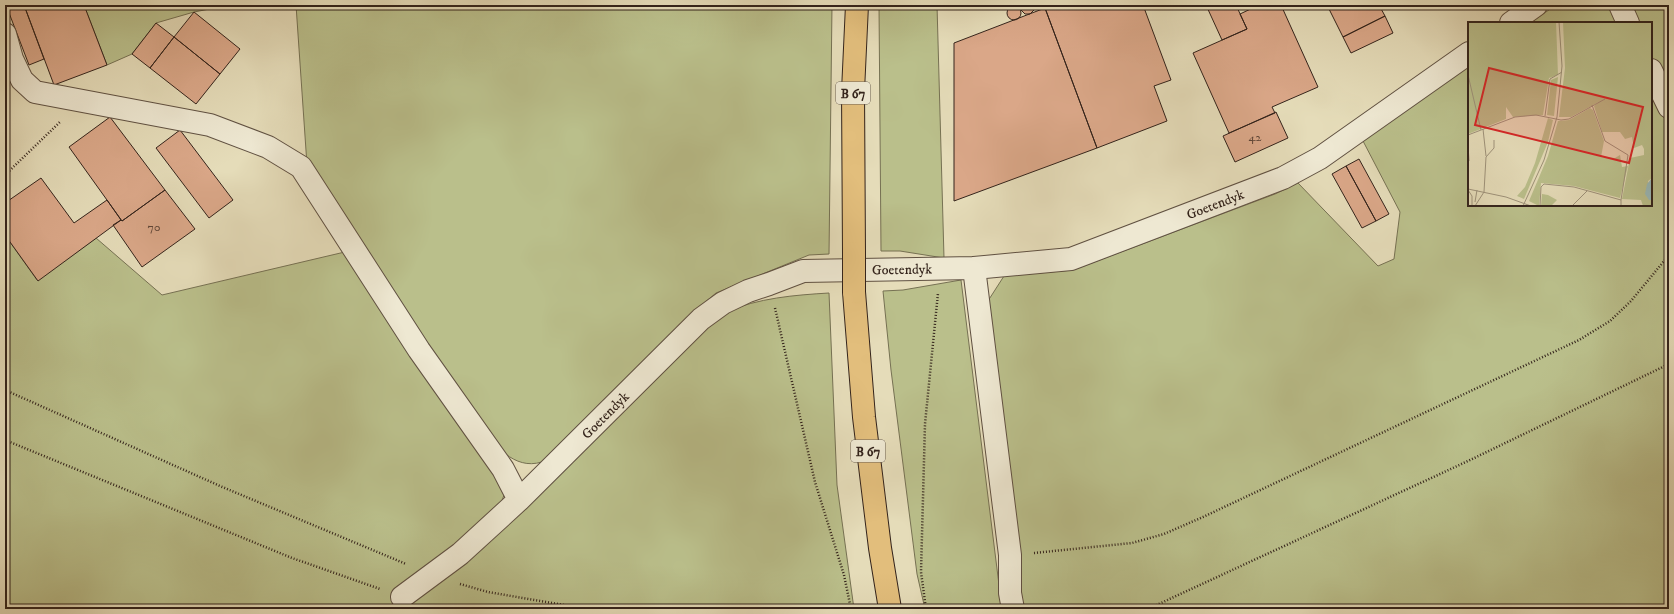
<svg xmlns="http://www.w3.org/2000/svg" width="1674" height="614" viewBox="0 0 1674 614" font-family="'IM FELL DW Pica',serif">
	<rect width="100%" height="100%" fill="#e5dcb9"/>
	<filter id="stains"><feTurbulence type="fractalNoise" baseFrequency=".005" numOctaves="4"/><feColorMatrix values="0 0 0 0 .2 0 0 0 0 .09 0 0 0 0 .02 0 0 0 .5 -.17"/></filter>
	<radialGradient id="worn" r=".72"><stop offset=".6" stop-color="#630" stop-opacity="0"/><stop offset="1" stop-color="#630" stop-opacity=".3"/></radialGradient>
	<path fill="#babf8b" stroke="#767153" d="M84,5H230L194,12L156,23L132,54L107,65Z
		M296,5H832L829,254L809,255L716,293L697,309L547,460C518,473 498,449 481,428L307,165Z
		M879,5H937L944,258L900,251H881Z
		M1556,5H1669V609H1021L986,304L1004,276L1073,270L1275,194L1298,183L1378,266L1394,259L1400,212L1363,141L1469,66V205H1651V23H1530Z
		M5,235L37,280L96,238L162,295L349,251L501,484L504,495L499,509L454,550L478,553L552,481L703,328C711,323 718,316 726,312C758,298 795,295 829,293L837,485L854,609H5Z
		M961,280L1002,609H925L917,574L891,370L883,291L903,290Z"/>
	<path fill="#daa788" stroke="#33231b" d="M6,5H24L44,59L29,65Z
		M24,5H84L107,65L54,85Z
		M1021,5H1036L1035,9L1030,14H1025L1021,10Z
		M1054,5H1143L1171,80L1154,86L1167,121L1097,148L1045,8Z
		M1206,5H1236L1247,29L1222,40Z
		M1259,5H1281L1318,87L1272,107L1275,113L1229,133L1193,53L1247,29L1240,14Z
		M1327,5H1379L1385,16L1343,37Z
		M1007 13a7 7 0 1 1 14 0a7 7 0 1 1-14 0Z
		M1045,8L1097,148L954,201V43Z
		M194,12L240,49L220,74L174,37Z
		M1385,16L1393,33L1351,53L1343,37Z
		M156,23L174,37L150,68L132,54Z
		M174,37L220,74L196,104L150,68Z
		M1276,112L1288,138L1235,162L1223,136Z
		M110,117L165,190L122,221L69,147Z
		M180,130L233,200L209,218L156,148Z
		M1359,159L1389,214L1376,221L1346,166Z
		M1346,166L1376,221L1362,228L1332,174Z
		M41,178L74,223L107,200L121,220L38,281L5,235V203Z
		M165,190L195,229L142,267L113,225L121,220L122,221Z"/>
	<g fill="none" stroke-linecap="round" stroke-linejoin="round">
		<defs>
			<path id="minor" d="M1620,5L1628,23
				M1511,23L1536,5
				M5,34L12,59L22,80L35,92L210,125L268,147L301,167L419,350L503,469L519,500
				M1651,70L1669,107
				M974,268L1010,555V593L1013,609
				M402,597L460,554L519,500L701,319L723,303L748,291L769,284L803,271L974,268L1071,259L1283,178L1320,158L1469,53"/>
			<path id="major" d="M854,253L853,91L857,5
				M854,292L864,417L880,548L890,609"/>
		</defs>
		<use href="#minor" stroke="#605142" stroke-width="24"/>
		<use href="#major" stroke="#33231b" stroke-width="24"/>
		<path stroke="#33231b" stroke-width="2.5" stroke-dasharray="1 2" stroke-linecap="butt" d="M5,175L61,121
			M775,308L815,482L844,575L851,609
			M5,390L220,486L406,564
			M5,440L292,558L380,589
			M1034,553L1132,543L1164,534L1203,517L1579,340L1610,321L1631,301L1669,255
			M460,584L488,592L587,609
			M432,606L441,609
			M926,609L921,572L925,424L938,293
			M1148,609L1468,461L1669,364"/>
		<use href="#minor" stroke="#eee8d2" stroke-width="22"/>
		<use href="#major" stroke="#e2be7c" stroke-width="22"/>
		<defs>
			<path id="major-bridge" d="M854,253V292"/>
		</defs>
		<use href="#major-bridge" stroke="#33231b" stroke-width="24" stroke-linecap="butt"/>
		<use href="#major-bridge" stroke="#e2be7c" stroke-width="22"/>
	</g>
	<g text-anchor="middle" stroke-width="3.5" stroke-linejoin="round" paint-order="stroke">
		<g font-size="12" fill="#5d4436">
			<text x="1255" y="141">42</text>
			<text x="154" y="231">70</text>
		</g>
		<g fill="#eee8d2" stroke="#6b5e52" stroke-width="1">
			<rect x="836" y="82" width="34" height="22" rx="3"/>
			<rect x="851" y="440" width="34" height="22" rx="3"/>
		</g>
		<g font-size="13" font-weight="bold" fill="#33231b">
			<text x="853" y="98">B 67</text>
			<text x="868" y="456">B 67</text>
		</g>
		<g font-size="14" fill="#33231b" stroke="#eee8d2">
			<text transform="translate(1215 204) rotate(-21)" y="5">Goetendyk</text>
			<text transform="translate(902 269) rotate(-1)" y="5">Goetendyk</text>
			<text transform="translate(605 415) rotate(-45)" y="5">Goetendyk</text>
		</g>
	</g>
	<g transform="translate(1468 22)">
		<rect width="184" height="184" fill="#e5dcb9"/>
		<path d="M0,0H88L90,53L81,56L75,93L45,95L38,85V97L0,112ZM95,0H184V156L180,159L184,184H175L173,178L154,177L162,136L176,133V127L174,123L166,126L164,115L157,117L152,110H134L126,84L131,80L103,95H91L97,46ZM90,55L86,94L79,93L83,58ZM122,86L125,88L136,119L133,135L147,136L152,133L154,145L160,144L152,176L106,164L73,161L71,184L61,179L80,134L90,99L101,98ZM80,96L85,98L80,120L56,177L49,174L57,165L67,141ZM74,172L80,173L89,178L83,184H73Z" fill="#babf8b"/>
		<path d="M184,156V178H181L177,172L179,162Z" fill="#99b9b9"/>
		<path fill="none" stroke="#9e927a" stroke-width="1" d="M0,53L13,108M124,83L137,119L160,133L153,178M77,94L82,57L94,50M15,107L18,134M0,113L47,95L68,93L93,98L101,97L137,77M0,123L1,139M0,167L38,175L63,184M0,168L4,174V184M16,170L18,135L26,126V118M7,180L9,168M7,184L16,170M55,184L76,138L89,95L94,44L91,0M72,184L73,165L76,162L106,165L153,178V184M104,184L119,169"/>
		<path fill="#d62828" fill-opacity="0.15" stroke="#d62828" stroke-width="2" d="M21,46L175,85L161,141L7,103Z"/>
		<rect width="184" height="184" fill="none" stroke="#33231b" stroke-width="2"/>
	</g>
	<rect width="1674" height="614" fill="none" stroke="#e5dcb9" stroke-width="20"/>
	<rect x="6" y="6" width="1662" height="602" fill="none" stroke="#33231b" stroke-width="2"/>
	<rect x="10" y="10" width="1654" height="594" fill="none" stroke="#33231b"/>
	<rect width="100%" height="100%" filter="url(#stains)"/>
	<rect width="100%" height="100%" fill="url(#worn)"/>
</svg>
